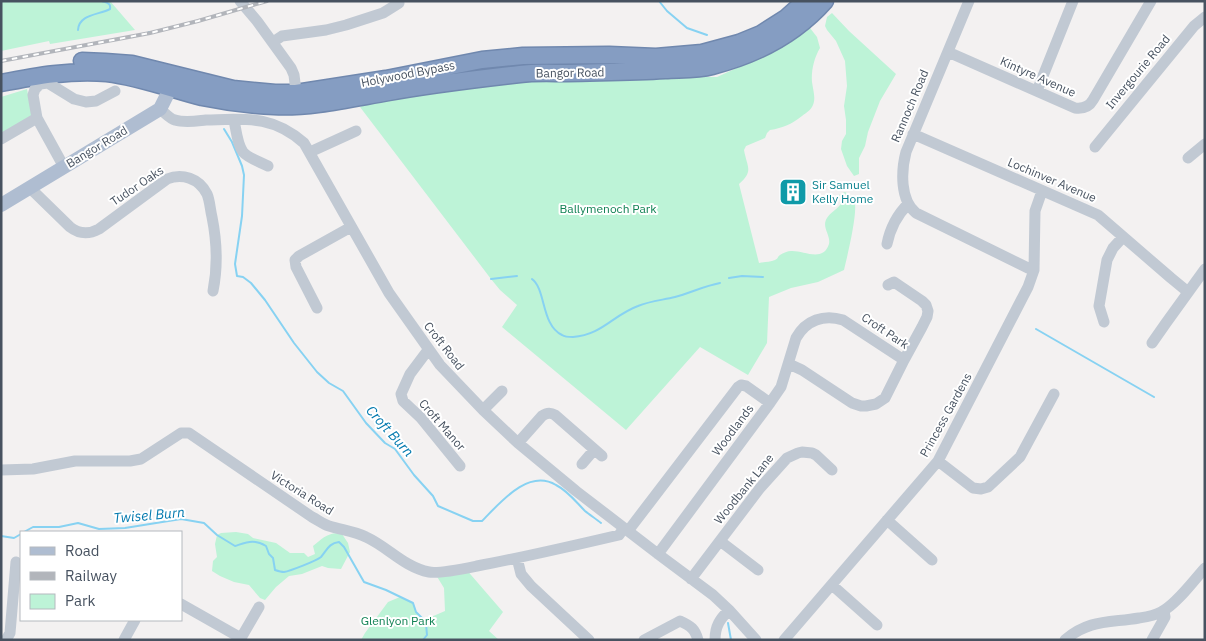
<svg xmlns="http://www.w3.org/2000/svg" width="1206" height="641" viewBox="0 0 1206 641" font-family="'IBM Plex Sans',sans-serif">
	<rect width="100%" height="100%" fill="#f3f1f1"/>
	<path fill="#bdf3d7" d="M1,1H110L135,30L50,44L49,41L1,51Z
		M832,13L849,31L896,74L880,101L868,132L865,146L859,158V174L854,176L847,166L841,149L842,141L846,134V120L844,106L847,86L845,61L836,41L827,30L825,26L827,17Z
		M810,28L817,37L820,48C814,58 811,71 812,82C813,90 816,98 813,105C811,110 806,113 802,116C792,124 783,128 770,130L767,133L765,138L746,146L744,150C747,167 754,171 739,184L759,263C764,262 770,262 775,260C779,258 777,257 780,255C783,253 788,251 791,251C803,250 823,263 829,244C831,235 821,227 827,218C830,213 836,210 840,205L841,201L839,196L840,194L845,192C848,194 852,196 854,200C859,209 847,257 844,270L818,282L791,288L769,297L767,343L748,375L700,347L626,430L502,327L517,305L500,290L491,279L360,107L364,105L414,95L468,86L581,77H717L761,57L791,42Z
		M27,89L32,116L1,134V97Z
		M236,532L248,534L253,538L276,543L290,553H304L308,557L315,554L313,546C322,539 329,531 342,534L348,543L350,552L341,569L328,568L322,566L302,574L289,576L276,587L265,600L260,598L249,585L234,582L220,576L212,571L213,561L217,557L215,544L217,535L221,533Z
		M465,568L503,612L489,631L499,640H361L365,633L388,602L400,597L413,603L416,612L424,620L445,611L444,588L436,575Z"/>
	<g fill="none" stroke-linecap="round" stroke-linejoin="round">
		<path stroke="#87d2f2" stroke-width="2" d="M659,1L667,11L687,28L707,35
			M78,30C79,14 99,15 110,9C111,3 107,3 102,1
			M149,32L150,33
			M224,129L232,142L242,166L244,175L242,216L235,264L237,276L243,277L251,283L265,300L294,343L317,372L329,383L343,391L366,423L385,443L395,449L414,475L433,496L438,506L473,521H482C500,503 528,468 556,485C568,491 576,502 585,511C590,515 596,519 601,523
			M729,278L742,276L763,277
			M491,279L517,276
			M532,279C546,289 541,325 562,335C565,337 569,337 573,337C602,335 613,315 638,306C650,301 663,300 675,297C690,293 704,286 720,283
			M1036,329L1154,397
			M24,532L33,527H59L78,523L99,529L125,528L181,519L204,523L217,535L235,546C248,542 254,539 266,546L269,554L273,558L275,570C278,571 281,572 284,572C290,571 316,561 321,557C327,550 329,543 339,542L344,547L364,582L386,590L413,603L416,612L424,620L426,624L427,635L423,640
			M1,536L14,538L21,534
			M728,623L731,640"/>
		<defs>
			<path id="highway" d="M82,61L105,62L132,64L233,89L275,93H296L386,79L482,60L523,56L609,55L656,57L702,53L739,43L761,34L786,18L805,1
				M1,83C37,76 70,70 107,73C140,77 171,89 202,97C226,102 250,105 274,106C311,108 353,98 389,92C432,84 476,79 520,74C536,72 552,73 567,73C600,72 633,72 665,70C681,69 697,70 712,66C755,55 795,35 825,1"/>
		</defs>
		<use href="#highway" stroke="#7088ae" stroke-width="19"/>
		<path stroke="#c1c9d3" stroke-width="11" d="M240,1L257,21L291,68L294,75L297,99
			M969,1L906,152C901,171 900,200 916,213L1028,268L1034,270
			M273,42L282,36L326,30L346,25L383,13L399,3
			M948,52L1075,108C1083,109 1089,107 1093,100L1151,1
			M1037,91L1073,1
			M160,109C165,113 170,119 175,120C185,123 196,121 206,120C246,119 272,115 304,143L389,293L440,365L483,410L518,443L576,491L658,554L713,595L729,610L756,640
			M234,120C236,129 237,144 243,152C248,158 260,162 268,166
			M913,134L1098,215L1171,278L1188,292
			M1,139L37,118
			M1095,147L1194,26L1205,17
			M310,152L356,131
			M1188,158L1205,144
			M64,167L37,118L33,95L35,89L40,84L48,83L74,99L86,102L96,101L115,91
			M30,188L70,227C79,234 88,235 99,229L167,179C182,173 199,178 207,194C210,201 210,209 212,217C217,242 218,266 213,291
			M887,244C890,229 897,215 908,204
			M888,285L894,282L922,301L926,305L928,311L927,317L922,327L904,360
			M317,308L296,267L295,260L299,256L351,227
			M1104,322L1099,306L1107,260L1113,248L1123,237
			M1152,343L1166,323L1205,269
			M428,350L410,374L401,394L403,401L421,418L460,466
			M770,403L781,387L796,338C806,320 824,314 843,320L904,360L885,398L876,404L866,406H861L852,403L802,370L789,364
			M483,410L502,391
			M518,443L542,416C546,413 550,412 555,415L602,456
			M938,461L973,488L981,489L988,487L1020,457L1054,394
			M582,464L594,450
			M1,470L33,469L75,461H130L141,459L181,433H189L312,517C318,520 323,524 329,526C341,530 354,531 366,537C388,547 404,567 429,572C438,574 467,568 477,566C525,557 572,546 619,535L624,528
			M887,520L932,560
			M628,531L738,387L741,385L746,386L770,403L658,554
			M720,541L758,570
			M517,558L521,574L531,586L589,640
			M691,579L760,488L787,458L798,453L802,452L812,453L816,455L832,470
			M832,585L877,625
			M181,604L241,638L259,607
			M6,640L10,633L16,562
			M124,640L135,620
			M644,640L680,621C691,626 695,629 698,640
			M715,640C715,626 720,619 729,610
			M784,640L938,461L1028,287L1034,270L1035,211L1042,191
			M1065,640C1089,619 1110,623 1139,618C1146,617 1154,616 1161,612C1176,605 1194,580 1205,568
			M1152,640L1165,617L1164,611"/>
		<path stroke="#afbdd1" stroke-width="14" d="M1,205L160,109L167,95L171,77"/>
		<use href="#highway" stroke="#859dc2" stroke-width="16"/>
		<defs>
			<path id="rail" d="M1,61L150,33L198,21L267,1"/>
		</defs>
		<use href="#rail" stroke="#b2b5bb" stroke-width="4"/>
		<use href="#rail" stroke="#fff" stroke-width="2" stroke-dasharray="5.5" stroke-linecap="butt"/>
	</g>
	<defs>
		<symbol id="building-square" viewBox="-11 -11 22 22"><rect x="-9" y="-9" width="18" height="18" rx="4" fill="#0f9aa8" stroke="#fff"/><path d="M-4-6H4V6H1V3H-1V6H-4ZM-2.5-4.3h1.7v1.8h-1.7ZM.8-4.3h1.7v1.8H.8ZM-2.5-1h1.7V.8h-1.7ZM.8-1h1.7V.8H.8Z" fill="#fff"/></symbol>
	</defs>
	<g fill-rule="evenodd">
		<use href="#building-square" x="777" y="176" width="32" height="32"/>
	</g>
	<g text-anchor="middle" stroke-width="4" stroke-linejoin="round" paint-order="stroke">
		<g font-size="12" fill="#475260" stroke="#fff">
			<text transform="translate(1138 72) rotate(-50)" y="4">Invergourie Road</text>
			<text transform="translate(570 73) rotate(-1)" y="4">Bangor Road</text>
			<text transform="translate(408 74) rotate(-11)" y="4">Holywood Bypass</text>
			<text transform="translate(1038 77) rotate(24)" y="4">Kintyre Avenue</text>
			<text transform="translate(910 106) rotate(-67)" y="4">Rannoch Road</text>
			<text transform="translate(97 147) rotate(-31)" y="4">Bangor Road</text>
			<text transform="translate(1052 180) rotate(23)" y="4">Lochinver Avenue</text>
			<text transform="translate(137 186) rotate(-34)" y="4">Tudor Oaks</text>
			<text transform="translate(885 331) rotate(34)" y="4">Croft Park</text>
			<text transform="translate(444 346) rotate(52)" y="4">Croft Road</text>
			<text transform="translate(946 415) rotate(-61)" y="4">Princess Gardens</text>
			<text transform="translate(442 425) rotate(49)" y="4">Croft Manor</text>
			<text transform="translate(733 430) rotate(-53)" y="4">Woodlands</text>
			<text transform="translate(744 489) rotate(-51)" y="4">Woodbank Lane</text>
			<text transform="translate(302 493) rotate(32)" y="4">Victoria Road</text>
		</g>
		<g font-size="12" fill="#0d838f" stroke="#fff" text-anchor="start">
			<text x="812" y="189">Sir Samuel<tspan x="812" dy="14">Kelly Home</tspan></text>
		</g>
		<g font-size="12" fill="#118254" stroke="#fff">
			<text x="608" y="213">Ballymenoch Park</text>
			<text x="398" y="625">Glenlyon Park</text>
		</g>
		<g font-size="14" font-style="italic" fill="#037aaf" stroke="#fff">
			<text transform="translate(390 431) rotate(48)" y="5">Croft Burn</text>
			<text transform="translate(149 515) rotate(-5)" y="5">Twisel Burn</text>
		</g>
	</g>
	<rect width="1206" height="641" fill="none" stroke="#475260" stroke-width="5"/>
	<rect x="20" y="531" width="162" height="90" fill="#ffffff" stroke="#b5babf"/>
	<rect x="30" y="547" width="25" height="8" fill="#afbdd1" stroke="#b5babf"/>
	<text x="65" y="556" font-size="15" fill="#475260">Road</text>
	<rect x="30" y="572" width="25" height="8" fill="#b2b5bb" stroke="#b5babf"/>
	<text x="65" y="581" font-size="15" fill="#475260">Railway</text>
	<rect x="30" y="594" width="25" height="15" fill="#bdf3d7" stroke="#b5babf"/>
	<text x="65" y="606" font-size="15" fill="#475260">Park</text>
</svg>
